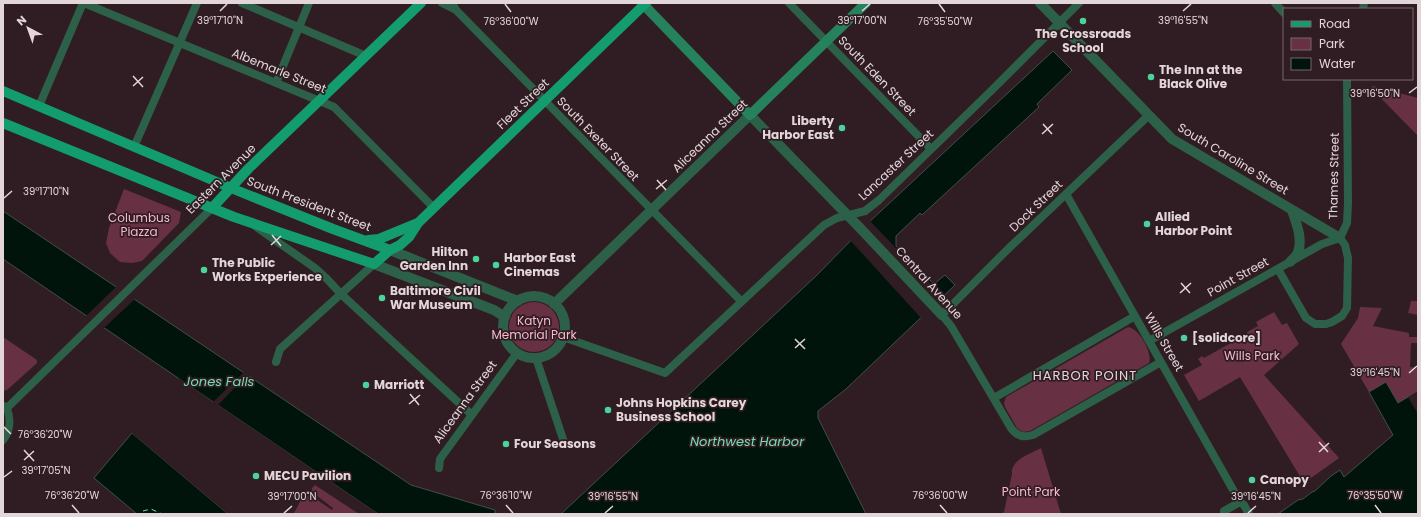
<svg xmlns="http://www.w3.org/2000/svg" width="1421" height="517" viewBox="0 0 1421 517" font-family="Poppins,sans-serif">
	<rect width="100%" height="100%" fill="#301d23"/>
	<path fill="#673143" d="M1373,86L1418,98V136L1371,88Z
		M124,189L181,212L179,223L142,261L132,263L120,262L110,253L106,243L109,228Z
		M1411,301H1418V315L1408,313Z
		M509 327a25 25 0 1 1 50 0a25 25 0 1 1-50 0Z
		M1360,307L1382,308L1373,326L1409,333V337H1418V343H1411L1410,367L1418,368V391L1398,403L1386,382L1369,392L1341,344L1358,318Z
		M1274,312L1282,325L1287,323L1299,344L1264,375L1339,458L1304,483L1240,377L1199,401L1184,375L1202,365L1198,359L1202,356L1204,358L1247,334V332L1258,326L1256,322Z
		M1128,327C1139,328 1153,353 1149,363L1030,431L1023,432L1017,428L1005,407L1004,403L1006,397Z
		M3,337L37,360V363L7,390L3,391Z
		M1041,448L1061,514H1001L1004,512L1012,474C1010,460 1030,454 1041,448Z
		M315,485L359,514H293C299,507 300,497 307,493L332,510L333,508L312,492V488Z"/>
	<path fill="#00140b" stroke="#444e49" d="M1053,51L1072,70L1037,104L1039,107L922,215L920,213L896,236V246L934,284L945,275L955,285L846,389L818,411V418L866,514H561L816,276L867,224Z
		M3,211L411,485L495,510V514H378L3,259Z
		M1386,382L1398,403L1418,391V514H1278L1298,500L1303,499L1312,492L1315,491L1331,476L1340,470L1344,477L1393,435L1369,392Z
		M132,433L228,514H137L94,478Z"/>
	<path fill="#301d23" d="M869,220L943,297L922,319L849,239Z
		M118,285L136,298L103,329L85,317Z
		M245,371L249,373L218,405L378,514H374L177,380L179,378L213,402Z
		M1418,391V414L1408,397Z
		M133,432L229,512L230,514H228L132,433Z"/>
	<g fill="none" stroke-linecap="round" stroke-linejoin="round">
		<path stroke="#72deae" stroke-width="1" stroke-dasharray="5 4" stroke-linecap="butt" d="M143,511L151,509L162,514"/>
		<path stroke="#2c6049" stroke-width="8" d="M84,3L334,107L434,208
			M242,3L366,56
			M442,3L456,10
			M452,3L456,10L741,301
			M789,3L931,149
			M1275,3L1284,13
			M1363,9L1364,3
			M276,83L309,3
			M39,106L83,3
			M1149,115L1008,249L942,315L951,326L1011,428C1017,436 1023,438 1033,435L1161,362
			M134,147L197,3
			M1066,194L1240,502L1244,505L1249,514
			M255,226L315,268L327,279L341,294L472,415
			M1340,238L1347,223L1348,203L1347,79
			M1278,269L1306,318L1315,324H1326L1332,322L1342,316L1347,308L1348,258L1345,245L1340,238
			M563,337L665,373L824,225L837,218L865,211L879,200L994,88L1079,3
			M1149,341L1322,244L1340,238
			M536,358L565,445
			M276,362L280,349L374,264
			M994,398L1135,316
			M7,408L212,208
			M3,440C11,430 11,420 7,408L4,406
			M439,468L440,459L517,353
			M1224,514V511L1240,502"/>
		<path stroke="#2c6049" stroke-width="10" d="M1040,3L1172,139L1340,238
			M390,250L518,301
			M1290,262C1293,259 1297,255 1298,252C1303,239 1296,222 1292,210
			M374,264L494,310L505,317
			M503 327a31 31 0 1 1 62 0a31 31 0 1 1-62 0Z
			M554,304L750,115L860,228L942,315"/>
		<path stroke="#25825d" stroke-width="10" d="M642,3L750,115L866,3"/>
		<path stroke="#139c6d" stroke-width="10" d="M3,91L231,188L333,229L390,250
			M3,123L234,217L374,264L390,250L400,245L409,237L418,223L646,3
			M212,208L249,168L421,3
			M368,240L379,239L418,223"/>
	</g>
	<path fill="none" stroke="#e3d6d9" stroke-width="1.5" d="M505,4L511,12M939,4L945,12M220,11L227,4M862,11L870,4M1183,11L1191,4M133,76L143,87M133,86L143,77M1409,93L1417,87M1043,124L1052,134M1042,134L1053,124M657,180L666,190M656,189L667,180M4,198L12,191M272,235L281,246M271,245L281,236M1181,283L1190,293M1180,293L1191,283M795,339L805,349M795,348L805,339M1409,373L1417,366M410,394L419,405M409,404L420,395M4,427L11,434M1319,442L1328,452M24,450L34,461M1319,452L1329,443M24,460L34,451M4,477L12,471M72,505L79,513M506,505L513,513M940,505L947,513M1375,505L1381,513M284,513L292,506M605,513L613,506M1248,513L1256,506"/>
	<g fill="#4ad49c" stroke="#301d23" stroke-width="1.5">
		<circle cx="1083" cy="21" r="4"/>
		<circle cx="1151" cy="77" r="4"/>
		<circle cx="842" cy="128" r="4"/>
		<circle cx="1147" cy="224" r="4"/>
		<circle cx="476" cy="259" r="4"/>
		<circle cx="496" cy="265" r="4"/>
		<circle cx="204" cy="270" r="4"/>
		<circle cx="382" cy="298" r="4"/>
		<circle cx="1184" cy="338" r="4"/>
		<circle cx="366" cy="385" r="4"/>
		<circle cx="608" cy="410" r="4"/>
		<circle cx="506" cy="444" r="4"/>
		<circle cx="256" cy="476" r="4"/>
		<circle cx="1252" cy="480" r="4"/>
	</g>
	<g text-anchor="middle" stroke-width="3.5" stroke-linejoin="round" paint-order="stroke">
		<g font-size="12" font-weight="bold" fill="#e3d6d9" stroke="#301d23" text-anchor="start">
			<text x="1083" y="38" text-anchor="middle">The Crossroads<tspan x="1083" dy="14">School</tspan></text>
			<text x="1159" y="74">The Inn at the<tspan x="1159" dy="14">Black Olive</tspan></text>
			<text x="834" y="125" text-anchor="end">Liberty<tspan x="834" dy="14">Harbor East</tspan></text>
			<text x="1155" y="221">Allied<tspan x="1155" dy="14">Harbor Point</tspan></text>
			<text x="468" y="256" text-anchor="end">Hilton<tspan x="468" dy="14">Garden Inn</tspan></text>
			<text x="504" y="262">Harbor East<tspan x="504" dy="14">Cinemas</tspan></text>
			<text x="212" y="267">The Public<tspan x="212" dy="14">Works Experience</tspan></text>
			<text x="390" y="295">Baltimore Civil<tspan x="390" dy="14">War Museum</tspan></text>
			<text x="1192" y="342">[solidcore]</text>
			<text x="374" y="389">Marriott</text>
			<text x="616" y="407">Johns Hopkins Carey<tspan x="616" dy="14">Business School</tspan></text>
			<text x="514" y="448">Four Seasons</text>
			<text x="264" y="480">MECU Pavilion</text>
			<text x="1260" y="484">Canopy</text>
		</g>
		<g font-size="12" fill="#e3d6d9" stroke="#301d23">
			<text transform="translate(279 71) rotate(22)" y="4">Albemarle Street</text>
			<text transform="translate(877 76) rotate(46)" y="4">South Eden Street</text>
			<text transform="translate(523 104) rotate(-44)" y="4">Fleet Street</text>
			<text transform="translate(710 136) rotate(-44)" y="4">Aliceanna Street</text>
			<text transform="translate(598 139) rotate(46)" y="4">South Exeter Street</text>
			<text transform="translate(1233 159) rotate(31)" y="4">South Caroline Street</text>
			<text transform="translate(896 165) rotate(-43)" y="4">Lancaster Street</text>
			<text transform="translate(1334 176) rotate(-89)" y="4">Thames Street</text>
			<text transform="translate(221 179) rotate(-45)" y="4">Eastern Avenue</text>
			<text transform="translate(309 204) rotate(21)" y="4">South President Street</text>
			<text transform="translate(1036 206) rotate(-44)" y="4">Dock Street</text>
			<text transform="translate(1238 277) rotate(-29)" y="4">Point Street</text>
			<text transform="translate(929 283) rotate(48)" y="4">Central Avenue</text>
			<text transform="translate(1164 342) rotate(60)" y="4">Wills Street</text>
			<text transform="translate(465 402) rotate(-54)" y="4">Aliceanna Street</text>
		</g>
		<g font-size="12" fill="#f7bacb" stroke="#301d23">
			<text x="139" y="222">Columbus<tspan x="139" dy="14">Piazza</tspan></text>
			<text x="534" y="325">Katyn<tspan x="534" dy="14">Memorial Park</tspan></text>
			<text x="1252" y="360">Wills Park</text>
			<text x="1031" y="496">Point Park</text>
		</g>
		<g font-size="13" letter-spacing="1" fill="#e3d6d9" stroke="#301d23">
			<text x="1085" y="380">HARBOR POINT</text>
		</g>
		<g font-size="13" font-style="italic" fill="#72deae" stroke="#301d23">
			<text x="219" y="386">Jones Falls</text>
			<text x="747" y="446">Northwest Harbor</text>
		</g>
	</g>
	<g font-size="10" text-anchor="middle" fill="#e3d6d9" stroke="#301d23" stroke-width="3.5" stroke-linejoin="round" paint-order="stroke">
		<text x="220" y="24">39°17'10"N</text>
		<text x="862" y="24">39°17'00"N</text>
		<text x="1183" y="24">39°16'55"N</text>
		<text x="511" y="25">76°36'00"W</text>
		<text x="945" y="25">76°35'50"W</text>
		<text x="1375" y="97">39°16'50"N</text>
		<text x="46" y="195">39°17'10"N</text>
		<text x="1375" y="376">39°16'45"N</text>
		<text x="45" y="438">76°36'20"W</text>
		<text x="46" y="474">39°17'05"N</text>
		<text x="72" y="499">76°36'20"W</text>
		<text x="506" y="499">76°36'10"W</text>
		<text x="940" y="499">76°36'00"W</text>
		<text x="1375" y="499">76°35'50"W</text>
		<text x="292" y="500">39°17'00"N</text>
		<text x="613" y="500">39°16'55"N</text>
		<text x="1256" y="500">39°16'45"N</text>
	</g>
	<rect width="1421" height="517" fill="none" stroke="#e3d6d9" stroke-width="8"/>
	<rect x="1283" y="8" width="130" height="72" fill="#301d23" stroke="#78676c"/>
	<rect x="1291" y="21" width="20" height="6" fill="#139c6d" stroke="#78676c"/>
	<text x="1319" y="28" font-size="12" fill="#e3d6d9">Road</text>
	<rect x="1291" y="38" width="20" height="12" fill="#673143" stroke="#78676c"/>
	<text x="1319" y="48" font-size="12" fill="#e3d6d9">Park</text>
	<rect x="1291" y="58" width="20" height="12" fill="#00140b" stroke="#78676c"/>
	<text x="1319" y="68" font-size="12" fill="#e3d6d9">Water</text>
	<g transform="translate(28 28) rotate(319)" stroke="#301d23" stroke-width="3" paint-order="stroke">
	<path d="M0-3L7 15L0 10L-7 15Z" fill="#e3d6d9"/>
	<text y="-6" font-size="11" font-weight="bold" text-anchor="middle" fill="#e3d6d9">N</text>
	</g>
</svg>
